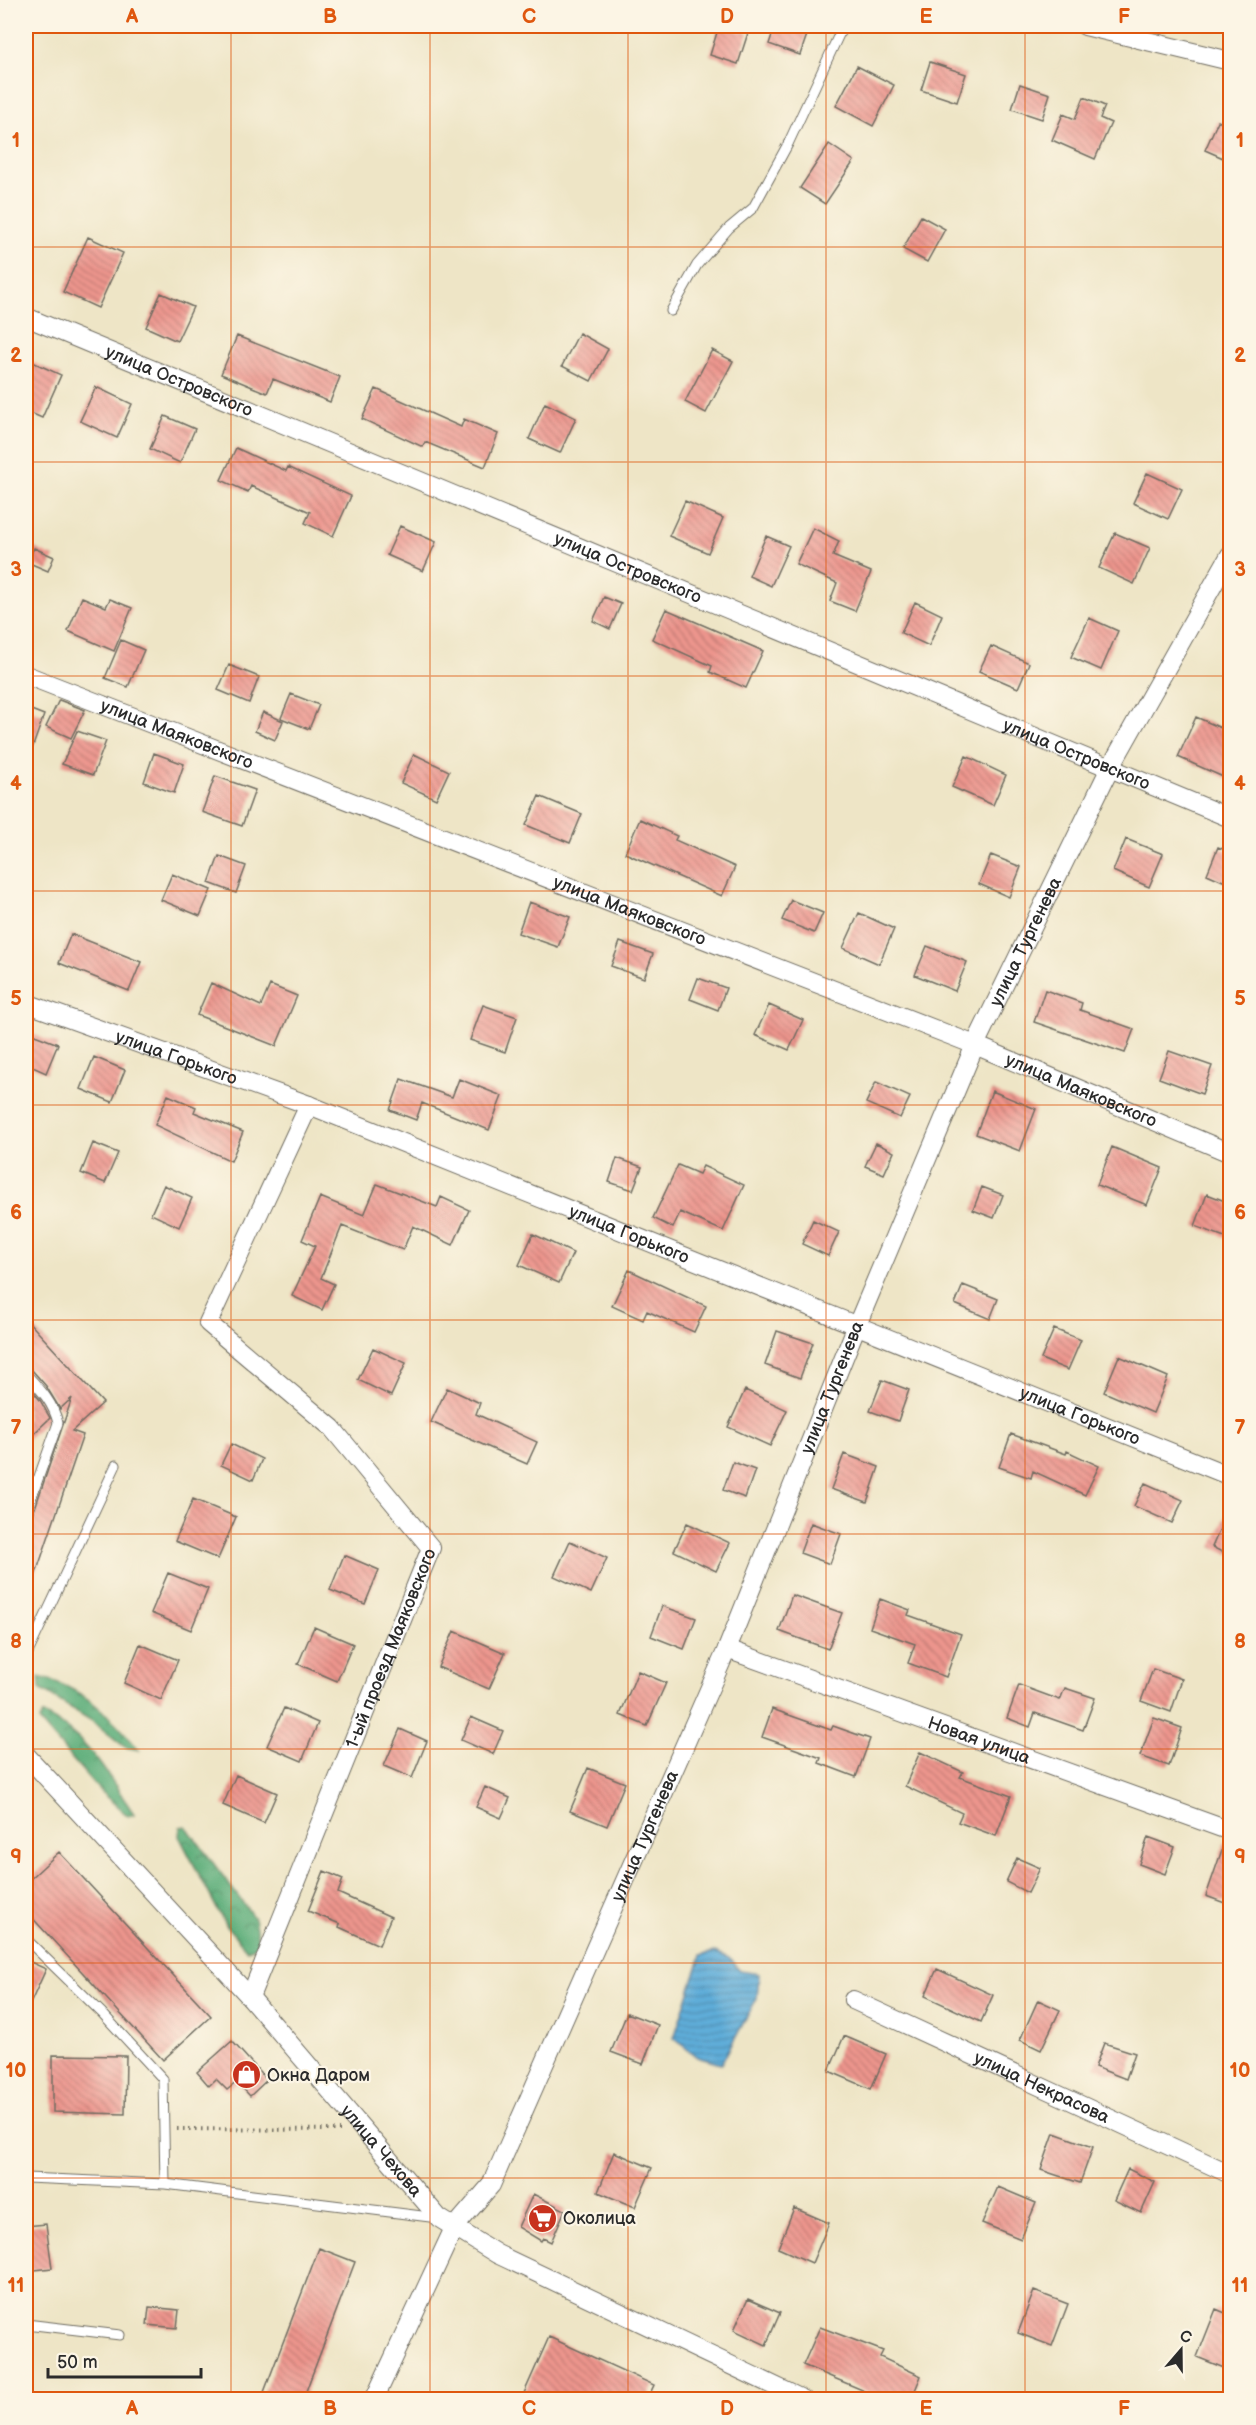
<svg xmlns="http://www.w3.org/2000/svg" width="1256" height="2425" viewBox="0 0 1256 2425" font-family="'Balsamiq Sans',sans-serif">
	<defs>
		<pattern id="forest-crowns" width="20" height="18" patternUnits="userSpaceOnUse" patternTransform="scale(1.5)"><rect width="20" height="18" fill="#5dae7a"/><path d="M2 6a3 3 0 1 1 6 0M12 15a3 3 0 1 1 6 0" fill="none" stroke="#4d8e64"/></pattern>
		<pattern id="water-rules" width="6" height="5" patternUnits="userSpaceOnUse" patternTransform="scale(1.5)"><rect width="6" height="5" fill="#5fadd9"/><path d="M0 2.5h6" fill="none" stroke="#4f8db0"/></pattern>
		<pattern id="building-back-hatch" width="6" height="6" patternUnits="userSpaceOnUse" patternTransform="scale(1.5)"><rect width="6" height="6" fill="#ed958d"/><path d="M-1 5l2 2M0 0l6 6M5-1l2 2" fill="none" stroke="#c07a73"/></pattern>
	</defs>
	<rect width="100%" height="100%" fill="#fcf5e5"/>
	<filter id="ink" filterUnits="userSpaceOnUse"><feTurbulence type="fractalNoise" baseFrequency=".0167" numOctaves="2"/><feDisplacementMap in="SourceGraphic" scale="12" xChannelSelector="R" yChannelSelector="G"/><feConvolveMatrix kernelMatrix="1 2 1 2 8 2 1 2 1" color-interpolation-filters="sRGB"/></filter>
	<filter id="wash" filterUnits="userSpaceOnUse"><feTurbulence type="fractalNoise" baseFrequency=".008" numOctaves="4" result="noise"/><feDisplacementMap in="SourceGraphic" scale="24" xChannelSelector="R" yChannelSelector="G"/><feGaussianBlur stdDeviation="1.35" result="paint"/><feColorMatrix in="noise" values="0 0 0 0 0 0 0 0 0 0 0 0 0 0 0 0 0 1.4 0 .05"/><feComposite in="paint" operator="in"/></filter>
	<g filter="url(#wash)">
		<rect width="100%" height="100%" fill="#eee5c6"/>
		<path fill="url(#forest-crowns)" stroke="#446c52" stroke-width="1.5" d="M39,1677C81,1686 113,1717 139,1750L125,1747L92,1721L40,1689Z
			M43,1714C87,1735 108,1775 134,1814L128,1816L101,1792L39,1721Z
			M186,1826L254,1918L259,1945L247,1950L225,1924L179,1836L180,1827Z"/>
		<path fill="url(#water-rules)" stroke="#456c82" stroke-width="1.5" d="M715,1952L729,1958L740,1971L759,1974L757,1998L721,2064L697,2057L674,2038L701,1955Z"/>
		<g id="blocks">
			<path fill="url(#building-back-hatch)" d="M719,26L748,33L738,64L710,55Z
				M775,26H810L800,55L769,44Z
				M930,62L966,74L957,102L921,90Z
				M857,66L894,85L873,126L836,106Z
				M1020,84L1050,94L1042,119L1012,109Z
				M1084,97L1105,106L1100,118L1111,123L1095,159L1052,140L1063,114L1075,119Z
				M1218,121L1230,127V161L1205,150Z
				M829,144L854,161L825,204L800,188Z
				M921,216L945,229L927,262L903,249Z
				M88,237L123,253L98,308L63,292Z
				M161,293L193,307L177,341L146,327Z
				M579,333L608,349L591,381L562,366Z
				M237,336L340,377L330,402L273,379L267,393L221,374Z
				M712,350L733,361L706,413L685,402Z
				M26,359L61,375L42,418L26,411Z
				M96,387L132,404L117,438L80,421Z
				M376,389L461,427L464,419L498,434L485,467L425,442L423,447L362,419Z
				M545,403L576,418L560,453L529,439Z
				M165,416L195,429L180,463L150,449Z
				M236,448L286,471L288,467L351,496L333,536L305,523L310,512L251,486L248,492L221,480Z
				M1147,473L1182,489L1168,519L1133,503Z
				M685,501L723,518L708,553L669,536Z
				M400,526L436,542L423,571L387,555Z
				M813,528L839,541L833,556L871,572L855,611L830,601L837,583L796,564Z
				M1115,533L1150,548L1134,584L1099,568Z
				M766,536L789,546L771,586L749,576Z
				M34,548L54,557L48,571L27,562Z
				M82,597L106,607L110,599L132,608L114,651L68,631Z
				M604,597L621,604L610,629L593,621Z
				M915,602L942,615L929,646L901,633Z
				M666,609L763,651L746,688L710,672L712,666L652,639Z
				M1089,618L1118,631L1101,670L1071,657Z
				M121,640L144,650L128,687L105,678Z
				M991,646L1029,663L1018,688L979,671Z
				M229,665L259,677L249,703L218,690Z
				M291,694L319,705L309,729L281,718Z
				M59,700L85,710L71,738L46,727Z
				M26,708L44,715L28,760H26Z
				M263,712L283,721L275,740L255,731Z
				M1196,717L1230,732V780L1178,757Z
				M77,731L106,741L93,775L62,764Z
				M154,753L184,764L174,793L144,782Z
				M414,754L449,771L436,799L401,783Z
				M966,756L1006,775L993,805L952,787Z
				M215,776L255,790L242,826L202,812Z
				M539,796L582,814L570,843L526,825Z
				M640,819L677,836L675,840L735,867L722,896L625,853Z
				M1126,839L1163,854L1149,887L1113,871Z
				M1218,847L1230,852V884L1207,874Z
				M991,855L1021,867L1009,897L979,884Z
				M219,856L246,866L236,893L209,883Z
				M172,874L211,890L200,916L161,900Z
				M791,900L823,913L814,933L782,920Z
				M529,902L570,917L558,947L518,933Z
				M859,913L894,929L879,964L843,948Z
				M71,934L141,962L129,991L59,963Z
				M620,942L653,954L644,978L611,966Z
				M927,946L967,962L955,991L915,975Z
				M698,978L726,988L718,1010L690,999Z
				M211,983L261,1006L270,985L297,996L276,1046L197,1015Z
				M1045,990L1082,1003L1080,1010L1134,1029L1125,1053L1034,1022Z
				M483,1005L517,1017L505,1052L470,1040Z
				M769,1005L803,1020L789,1050L755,1035Z
				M32,1034L58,1044L46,1073L26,1064V1050Z
				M1169,1051L1212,1066L1202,1094L1159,1078Z
				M94,1057L125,1070L112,1102L81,1089Z
				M401,1079L452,1097L459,1079L502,1096L489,1130L422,1103L416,1120L390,1110Z
				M876,1082L910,1097L900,1118L866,1103Z
				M992,1091L1036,1109L1020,1151L976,1134Z
				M168,1095L196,1107L194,1112L243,1132L231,1161L155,1125Z
				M93,1143L118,1153L105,1183L81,1173Z
				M876,1143L894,1152L884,1174L865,1166Z
				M1112,1147L1162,1168L1147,1205L1097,1185Z
				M617,1158L642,1167L633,1190L609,1182Z
				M678,1165L699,1174L703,1166L744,1185L723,1231L680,1212L673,1228L653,1218Z
				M377,1184L437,1207L441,1197L469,1210L453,1245L413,1226L403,1250L342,1226L321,1278L334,1284L322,1310L292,1296L315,1246L302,1240L320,1197L364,1215Z
				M164,1185L192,1198L179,1227L151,1214Z
				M982,1187L1003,1195L994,1218L973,1210Z
				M1207,1194L1230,1203V1239L1195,1226Z
				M813,1220L839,1232L828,1256L802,1244Z
				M533,1234L573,1253L559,1283L519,1265Z
				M629,1270L706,1306L694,1332L647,1311L643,1320L612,1306Z
				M963,1285L998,1299L990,1319L955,1304Z
				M26,1319L103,1403L72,1431L83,1435L28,1597L26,1596V1535L72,1398L60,1409L46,1386L31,1369L26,1367Z
				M1054,1329L1081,1340L1068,1370L1041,1359Z
				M777,1331L813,1343L800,1378L765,1365Z
				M373,1348L406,1363L391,1396L358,1380Z
				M1119,1356L1168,1377L1153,1413L1104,1392Z
				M882,1380L909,1390L898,1421L870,1411Z
				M26,1383L40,1400L50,1418L26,1441Z
				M447,1388L480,1403L476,1414L537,1442L527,1464L431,1422Z
				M745,1390L787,1410L770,1446L728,1427Z
				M1011,1434L1066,1454L1067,1451L1099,1466L1085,1495L1033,1471L1031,1478L999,1467Z
				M231,1444L262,1459L253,1480L221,1465Z
				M844,1454L879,1467L867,1502L831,1489Z
				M733,1462L755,1470L745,1498L723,1490Z
				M1145,1483L1183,1500L1172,1523L1134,1506Z
				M193,1499L236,1517L218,1559L175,1541Z
				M1230,1507V1556L1212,1547Z
				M687,1523L730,1543L716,1571L674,1551Z
				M811,1523L841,1534L830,1564L800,1553Z
				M570,1541L607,1558L591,1593L554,1576Z
				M344,1555L379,1570L365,1604L330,1590Z
				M168,1573L208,1589L191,1630L151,1613Z
				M792,1595L842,1613L828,1649L779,1631Z
				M880,1599L910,1610L908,1615L961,1634L946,1677L908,1663L915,1644L870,1628Z
				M662,1606L696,1618L684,1649L651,1636Z
				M314,1627L353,1644L337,1681L298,1664Z
				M454,1631L505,1653L489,1689L438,1667Z
				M140,1644L178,1660L161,1700L124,1683Z
				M1153,1669L1182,1679L1171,1712L1141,1701Z
				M638,1671L666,1683L647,1726L620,1715Z
				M1019,1685L1060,1700L1065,1688L1095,1698L1083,1730L1035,1713L1030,1727L1007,1718Z
				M284,1708L318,1723L302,1761L267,1746Z
				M772,1709L831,1730L833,1726L870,1739L856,1777L819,1763L821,1758L762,1737Z
				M471,1717L503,1731L493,1754L461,1740Z
				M1154,1718L1182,1728L1169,1766L1140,1756Z
				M400,1729L427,1741L412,1778L384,1766Z
				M920,1752L963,1772L960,1777L1011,1796L996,1836L958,1822L962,1813L905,1786Z
				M588,1768L625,1783L607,1826L570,1811Z
				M236,1775L277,1793L264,1823L223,1805Z
				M485,1787L510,1798L501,1818L476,1807Z
				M1148,1837L1175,1847L1165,1874L1139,1864Z
				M1225,1841L1230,1842V1905L1206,1896Z
				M59,1852L211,2016L163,2060L26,1911V1883Z
				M1017,1858L1040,1868L1028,1893L1006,1882Z
				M324,1871L343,1879L338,1893L391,1917L379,1945L339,1927L340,1924L308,1911Z
				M26,1960L46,1969L26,2013Z
				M937,1969L993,1995L981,2022L925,1996Z
				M1038,2000L1060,2010L1041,2050L1020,2040Z
				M627,2013L658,2025L643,2064L611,2052Z
				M844,2036L886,2054L871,2089L829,2071Z
				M232,2041L267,2080L250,2096L237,2082L227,2090L216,2079L209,2086L197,2072Z
				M1104,2043L1135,2053L1126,2079L1095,2067Z
				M53,2055L126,2056L125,2114L53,2112Z
				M1054,2133L1093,2147L1080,2183L1041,2170Z
				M614,2152L652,2168L635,2207L598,2192Z
				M1128,2169L1155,2182L1141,2213L1114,2200Z
				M998,2187L1036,2203L1021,2239L982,2223Z
				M533,2194L565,2210L551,2242L543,2238L541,2241L518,2227Z
				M794,2208L829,2223L812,2263L778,2248Z
				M46,2224L52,2268L26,2271V2226Z
				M319,2248L355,2262L309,2383L303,2400H261Z
				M1034,2291L1068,2304L1052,2346L1018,2333Z
				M748,2299L780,2313L766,2345L734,2330Z
				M149,2307L179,2310L177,2328L147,2325Z
				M1216,2309L1230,2315V2353L1224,2368L1197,2357Z
				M820,2327L883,2351L880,2357L921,2376L911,2400H886L803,2365Z
				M549,2337L654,2385L647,2400H521Z"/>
		</g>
	</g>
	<g filter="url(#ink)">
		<use href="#blocks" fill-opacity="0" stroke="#6f6c61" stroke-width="1.5"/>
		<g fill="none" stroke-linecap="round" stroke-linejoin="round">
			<defs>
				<path id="service" d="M671,311L697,265L729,228L753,208L788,144L843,26
					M26,1374C40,1389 53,1402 58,1423L26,1513
					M26,1475L36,1485
					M26,1657L116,1465
					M26,1939L102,2013L163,2079L165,2184
					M26,2178L165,2184L438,2218
					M26,2324L120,2335"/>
				<g id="minor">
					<path d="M1085,26L1230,61"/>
					<path id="s1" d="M26,317L1230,818"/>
					<path id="s2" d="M26,675L975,1045L1230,1153"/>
					<path id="s3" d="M26,1003L309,1105L1230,1476"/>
					<path id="s4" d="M727,1649L1230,1831"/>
					<path id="s5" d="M26,1755L250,1997L439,2218L497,2254L804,2400"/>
					<path id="s6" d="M250,1997L431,1548L332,1428L208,1323L309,1105"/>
					<path id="s7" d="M853,2000L1230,2174"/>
					<path id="s8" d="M374,2400L454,2228L491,2185L727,1649L857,1325L975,1045L1110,768L1230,555"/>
				</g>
			</defs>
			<use href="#service" stroke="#6f6c61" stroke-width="11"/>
			<use href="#minor" stroke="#6f6c61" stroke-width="20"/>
			<path stroke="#6f6c61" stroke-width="4" stroke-dasharray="1.5 4.5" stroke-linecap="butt" d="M177,2129L340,2130"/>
			<use href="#service" stroke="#fff" stroke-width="9"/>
			<use href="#minor" stroke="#fff" stroke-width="18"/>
		</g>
	</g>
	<path fill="none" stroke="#df570e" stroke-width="1.5" stroke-opacity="0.55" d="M231,26V2400M430,26V2400M628,26V2400M826,26V2400M1025,26V2400M26,247H1230M26,462H1230M26,676H1230M26,891H1230M26,1105H1230M26,1320H1230M26,1534H1230M26,1749H1230M26,1963H1230M26,2178H1230"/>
	<defs>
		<symbol id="shop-disc" viewBox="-11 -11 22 22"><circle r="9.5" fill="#c8321e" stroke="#fcf5e5"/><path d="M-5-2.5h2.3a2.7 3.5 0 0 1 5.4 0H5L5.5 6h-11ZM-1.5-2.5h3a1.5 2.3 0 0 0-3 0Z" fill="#fff"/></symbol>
		<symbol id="supermarket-disc" viewBox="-11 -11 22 22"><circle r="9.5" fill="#c8321e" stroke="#fcf5e5"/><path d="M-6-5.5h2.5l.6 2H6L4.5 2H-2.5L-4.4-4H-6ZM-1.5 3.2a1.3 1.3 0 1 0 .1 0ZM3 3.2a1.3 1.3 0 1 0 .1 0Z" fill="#fff"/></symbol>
	</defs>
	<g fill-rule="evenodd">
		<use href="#shop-disc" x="230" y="2058" width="33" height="33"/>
		<use href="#supermarket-disc" x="526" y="2202" width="33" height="33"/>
	</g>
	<g text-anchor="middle" stroke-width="4.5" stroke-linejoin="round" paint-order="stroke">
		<g font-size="18" fill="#2b2b2b" stroke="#fcf5e5">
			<text dy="6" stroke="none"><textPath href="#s1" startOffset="166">улица Островского</textPath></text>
			<text dy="6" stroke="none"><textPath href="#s1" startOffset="652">улица Островского</textPath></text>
			<text dy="6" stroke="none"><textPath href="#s2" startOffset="162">улица Маяковского</textPath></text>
			<text dy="6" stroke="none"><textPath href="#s1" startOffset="1138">улица Островского</textPath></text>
			<text dy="6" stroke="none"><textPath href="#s2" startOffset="648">улица Маяковского</textPath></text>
			<text dy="6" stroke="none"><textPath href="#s8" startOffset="1600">улица Тургенева</textPath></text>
			<text dy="6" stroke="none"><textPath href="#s3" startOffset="160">улица Горького</textPath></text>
			<text dy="6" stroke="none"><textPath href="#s2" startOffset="1134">улица Маяковского</textPath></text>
			<text dy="6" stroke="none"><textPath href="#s3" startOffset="646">улица Горького</textPath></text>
			<text dy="6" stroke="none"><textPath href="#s8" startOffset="1114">улица Тургенева</textPath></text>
			<text dy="6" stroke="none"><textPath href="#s3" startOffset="1132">улица Горького</textPath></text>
			<text dy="6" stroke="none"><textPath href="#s6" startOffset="376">1-ый проезд Маяковского</textPath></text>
			<text dy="6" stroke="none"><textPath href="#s4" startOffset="268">Новая улица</textPath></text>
			<text dy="6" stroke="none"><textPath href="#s8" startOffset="628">улица Тургенева</textPath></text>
			<text dy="6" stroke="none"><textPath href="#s7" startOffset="208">улица Некрасова</textPath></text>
			<text dy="6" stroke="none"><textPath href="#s5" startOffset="532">улица Чехова</textPath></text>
		</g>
		<g font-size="18" fill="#2b2b2b" stroke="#fcf5e5" text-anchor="start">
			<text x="267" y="2081">Окна Даром</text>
			<text x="563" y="2224">Околица</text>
		</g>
	</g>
	<rect width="1256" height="2425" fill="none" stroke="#fcf5e5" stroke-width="66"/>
	<g transform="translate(1181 2350) rotate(20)" stroke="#fcf5e5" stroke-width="4.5" paint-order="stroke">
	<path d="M0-4.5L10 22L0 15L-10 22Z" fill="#2b2b2b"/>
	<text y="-9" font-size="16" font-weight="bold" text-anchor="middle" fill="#2b2b2b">С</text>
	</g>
	<path d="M48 2368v9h153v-9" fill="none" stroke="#2b2b2b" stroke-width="3"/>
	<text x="57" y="2368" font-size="18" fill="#2b2b2b" stroke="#fcf5e5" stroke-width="4.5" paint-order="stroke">50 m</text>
	<rect x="33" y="33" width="1190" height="2359" fill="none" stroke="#df570e" stroke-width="2"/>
	<g font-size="20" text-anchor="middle" font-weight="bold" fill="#df570e">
		<text x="132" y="23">A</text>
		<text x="330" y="23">B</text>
		<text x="529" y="23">C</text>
		<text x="727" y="23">D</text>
		<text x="926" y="23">E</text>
		<text x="1124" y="23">F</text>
		<text x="16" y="147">1</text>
		<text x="1240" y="147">1</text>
		<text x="16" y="362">2</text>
		<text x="1240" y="362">2</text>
		<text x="16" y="576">3</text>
		<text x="1240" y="576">3</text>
		<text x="16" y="790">4</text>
		<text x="1240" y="790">4</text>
		<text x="16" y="1005">5</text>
		<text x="1240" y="1005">5</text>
		<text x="16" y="1219">6</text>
		<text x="1240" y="1219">6</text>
		<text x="16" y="1434">7</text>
		<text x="1240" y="1434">7</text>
		<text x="16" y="1648">8</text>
		<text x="1240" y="1648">8</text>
		<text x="16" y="1863">9</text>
		<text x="1240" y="1863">9</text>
		<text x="16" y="2077">10</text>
		<text x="1240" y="2077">10</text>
		<text x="16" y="2292">11</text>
		<text x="1240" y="2292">11</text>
		<text x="132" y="2415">A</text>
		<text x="330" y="2415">B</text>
		<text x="529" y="2415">C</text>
		<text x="727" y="2415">D</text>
		<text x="926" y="2415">E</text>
		<text x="1124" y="2415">F</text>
	</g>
</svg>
